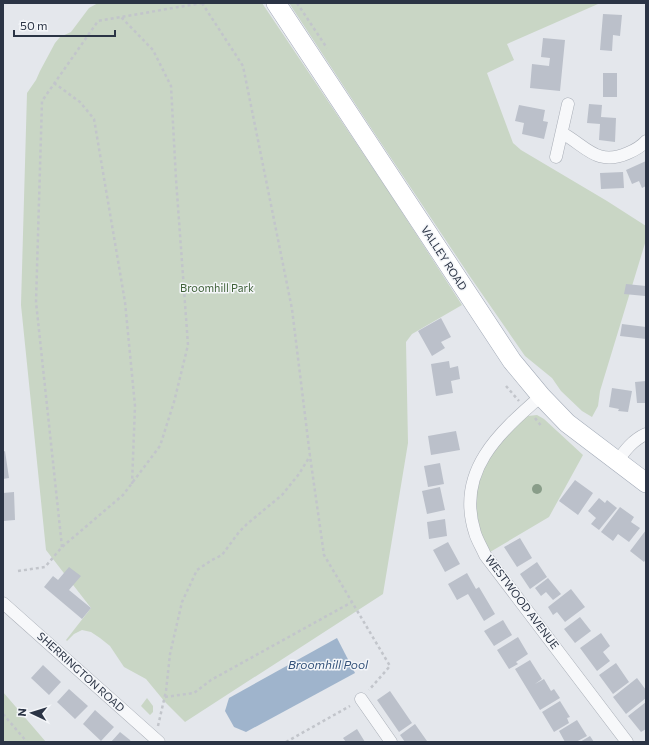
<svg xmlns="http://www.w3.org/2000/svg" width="649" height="745" viewBox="0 0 649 745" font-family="Commissioner,sans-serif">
	<rect width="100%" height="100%" fill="#e4e7ec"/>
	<path fill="#c9d6c5" d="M98,3H262L387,189L462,305L412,334L406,342L408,443L383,594L185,722L165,702L146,679L124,667L110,646L100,638L91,632L82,630L74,634L67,641L66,640L91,608L46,550L21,305L27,93L36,80L40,71L55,43L60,37L71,32L89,8Z
		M289,3H597L598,4L507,44L514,60L487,73L513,143L521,150L607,201L646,226V240L600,391L598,406L592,417L582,411L561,391L552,378L525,356L471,278L375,134Z
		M537,415L544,419L583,455L549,517L485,555L475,533L472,481L508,432L528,416Z
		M3,692L46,742H3Z
		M147,698L153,706V712L150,715L141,706Z"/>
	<path fill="#9fb4cc" d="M337,638L355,673L246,732L234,727L225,711L229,698Z"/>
	<path fill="#bbc0ca" d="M603,14L622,15L620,36L613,35L612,51L600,50Z
		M543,38L565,40L560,91L530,88L532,64L549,66L550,58L541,57Z
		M603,73H617V97H603Z
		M589,104L602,105L601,117L616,118L615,142L599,140L600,124L587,123Z
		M519,105L545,110L543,121L548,122L544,139L522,134L524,123L515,121Z
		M646,161V186L642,188L639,181L632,184L626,170Z
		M623,172L624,188L601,189L600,173Z
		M626,284L646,286L645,296L624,294Z
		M441,318L451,337L441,342L445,348L432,356L418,331Z
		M622,324L646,327V339L620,336Z
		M449,361L450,368L458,366L460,379L451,381L453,393L436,396L431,364Z
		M646,381V403H637L635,382Z
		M612,388L632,391L628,412L618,411L619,409L609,407Z
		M456,431L460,450L431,455L428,436Z
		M5,451L9,478L3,479V452Z
		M440,463L444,484L428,487L424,466Z
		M575,480L593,493L578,515L559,501Z
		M440,487L445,510L427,514L422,491Z
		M14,492L15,520L3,521V493Z
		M599,498L605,503L607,500L617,508L599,530L591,524L596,518L588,511Z
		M620,507L634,517L631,522L640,528L629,542L618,534L613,541L601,532Z
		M445,519L447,536L429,539L427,522Z
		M646,530V559L644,562L630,551Z
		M520,538L532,558L517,567L504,547Z
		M448,542L460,564L445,572L433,550Z
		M537,562L547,577L530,589L520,574Z
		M69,567L81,576L69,590L91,608L82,619L44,587L53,576L58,580Z
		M467,573L476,589L479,587L495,614L484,621L468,594L457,600L448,584Z
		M548,578L561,594L553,600L546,592L541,596L535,588Z
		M571,589L585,607L565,622L557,612L553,615L548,607Z
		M580,617L591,631L575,643L564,629Z
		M503,620L512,635L494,646L484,631Z
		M601,633L610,646L603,652L610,661L597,671L580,648Z
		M518,637L528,654L516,662L518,664L509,669L497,650Z
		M530,660L542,679L535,684L544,679L551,691L554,689L560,698L540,710L515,669Z
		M616,663L629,682L613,694L599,675Z
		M43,665L61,682L49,695L31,678Z
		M637,678L646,690V698L626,714L613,697Z
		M69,689L88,706L75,719L57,702Z
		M390,691L412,723L399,732L377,700Z
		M560,701L570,717L567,718L569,723L554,732L542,712Z
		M646,702V729L641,732L628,716Z
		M95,710L114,727L101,741L83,724Z
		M577,720L587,736L576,742H565L559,731Z
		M415,724L427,741L428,742H405L400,735Z
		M357,729L365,742H346L343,738Z
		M120,732L130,740L131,742H111Z
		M590,736L594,742H580Z"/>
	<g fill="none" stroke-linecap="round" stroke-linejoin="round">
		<defs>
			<path id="minor" d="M562,133C586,146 597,167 628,153C635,150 641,147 646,141
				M556,157L568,104
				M541,396C500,432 455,471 475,533C477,540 482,548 485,555L627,742
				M617,462C625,450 633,440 646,434
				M3,603L159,742
				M361,699L391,742"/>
			<path id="primary" d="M276,3L512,361L541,396L567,423L646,483"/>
		</defs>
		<use href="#minor" stroke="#a9aeb7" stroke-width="13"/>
		<use href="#primary" stroke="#a3abb8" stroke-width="20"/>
		<path stroke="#c2c5cb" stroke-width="2.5" stroke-dasharray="3 3" stroke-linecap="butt" d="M202,3L243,66L292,309L310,456L324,555L390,666L369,690
			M297,3L327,48
			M54,83L80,102L94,119L125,302L135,406L132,484
			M506,386L519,401
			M535,418L542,427
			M62,547L36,302L42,101L98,21L202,3
			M18,571L45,567L62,547L123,495L160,446L174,402L188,345L176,179L171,86L153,50L121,17
			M165,697L194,693L211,680L352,602
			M3,714L27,742
			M158,726L166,691L170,654L182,602L197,570L212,560L222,555L239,532L247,524L282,495L299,474L310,456
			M286,742L350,706"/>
		<use href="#minor" stroke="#f7f8fa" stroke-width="12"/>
		<use href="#primary" stroke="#fff" stroke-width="19"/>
	</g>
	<circle fill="#899d89" cx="537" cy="489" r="5"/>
	<g text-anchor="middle" stroke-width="3" stroke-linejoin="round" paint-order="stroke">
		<g font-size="11" fill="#2b3445" stroke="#f4f6f9">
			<text transform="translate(444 258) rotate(57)" y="4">VALLEY ROAD</text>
			<text transform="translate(522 602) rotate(53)" y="4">WESTWOOD AVENUE</text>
			<text transform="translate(81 672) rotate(42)" y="4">SHERRINGTON ROAD</text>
		</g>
		<g font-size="11" fill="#3f6138" stroke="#f4f6f9">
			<text x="217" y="292">Broomhill Park</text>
		</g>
		<g font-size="12" font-style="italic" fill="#34527a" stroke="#f4f6f9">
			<text x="328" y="669">Broomhill Pool</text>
		</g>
	</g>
	<rect width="649" height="745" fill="none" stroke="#2b3445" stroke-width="8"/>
	<g transform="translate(32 713) rotate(274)" stroke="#f4f6f9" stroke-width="3" paint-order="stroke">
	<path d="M0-3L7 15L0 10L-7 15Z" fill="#2b3445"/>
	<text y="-6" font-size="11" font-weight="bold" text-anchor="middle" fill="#2b3445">N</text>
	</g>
	<path d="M14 30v6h101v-6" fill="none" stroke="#2b3445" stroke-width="2"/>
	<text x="20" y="30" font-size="12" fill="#2b3445" stroke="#f4f6f9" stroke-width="3" paint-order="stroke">50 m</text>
</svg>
